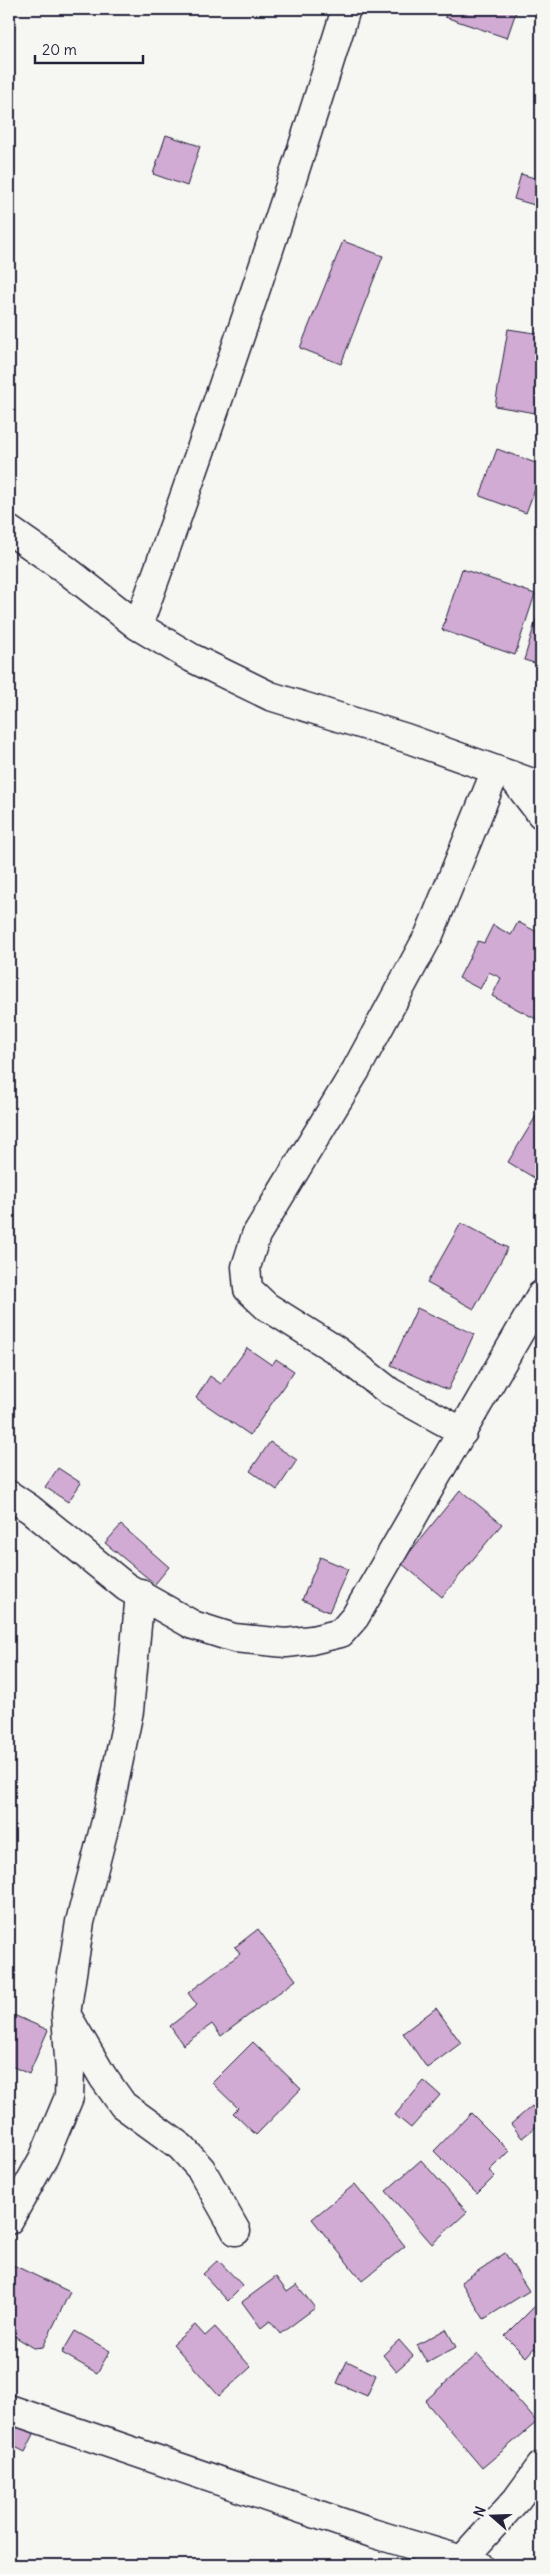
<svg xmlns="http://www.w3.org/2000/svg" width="550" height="2574" viewBox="0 0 550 2574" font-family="Delius,sans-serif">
	<rect width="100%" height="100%" fill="#f6f6f2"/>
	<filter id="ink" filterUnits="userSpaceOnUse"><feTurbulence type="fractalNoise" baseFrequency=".02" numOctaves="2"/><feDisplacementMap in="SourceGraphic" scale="10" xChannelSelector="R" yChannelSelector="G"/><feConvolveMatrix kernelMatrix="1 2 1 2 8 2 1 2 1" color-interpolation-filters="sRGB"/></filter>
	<g filter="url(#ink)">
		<path fill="#d1abd3" stroke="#22223b" d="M448,9H517L507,38L445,17Z
			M166,135L200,146L187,186L153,174Z
			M521,174L541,180V207L514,199Z
			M343,241L383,256L341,364L300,348Z
			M508,329L541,334V414L495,406Z
			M497,449L541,465V473L526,513L480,496Z
			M462,569L535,594L515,655L442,630Z
			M541,603V665L524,660Z
			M518,922L541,934V1009L536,1019L492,996L501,978L489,972L480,989L459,978L478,941L484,943L493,925L511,935Z
			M541,1108V1182L508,1162Z
			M461,1223L508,1248L474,1309L427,1283Z
			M417,1308L474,1334L448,1390L391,1365Z
			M247,1348L272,1365L276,1359L294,1371L250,1435L196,1398L210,1376L221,1384Z
			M270,1442L297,1460L277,1490L250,1471Z
			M58,1468L81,1483L68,1502L45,1487Z
			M460,1490L502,1524L442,1597L401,1563Z
			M121,1525L169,1567L155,1584L105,1543Z
			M320,1557L348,1569L329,1612L302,1600Z
			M258,1929L296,1980L221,2036L212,2024L183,2045L170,2026L197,2005L188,1993L240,1954L235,1947Z
			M436,2008L461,2043L427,2068L403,2033Z
			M9,2013L48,2030L29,2074L9,2065Z
			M253,2042L301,2089L256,2135L233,2113L238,2108L212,2083Z
			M424,2081L440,2095L411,2128L395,2115Z
			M532,2106L541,2117V2123L522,2138L511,2124Z
			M471,2113L509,2151L489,2171L495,2176L477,2194L434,2151Z
			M421,2160L467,2212L432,2244L386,2191Z
			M355,2184L405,2246L362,2281L312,2219Z
			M505,2253L529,2291L484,2319L461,2282Z
			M218,2260L243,2286L228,2301L203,2274Z
			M9,2263L70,2292L43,2347L34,2348L9,2333Z
			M276,2277L287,2292L297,2285L315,2308L280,2334L270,2321L261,2328L242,2302Z
			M540,2301L541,2355L534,2348L526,2357L505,2336Z
			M195,2325L205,2336L215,2327L251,2367L219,2396L173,2344Z
			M446,2329L456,2347L427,2363L417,2345Z
			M75,2331L110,2351L97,2373L62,2353Z
			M399,2340L413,2356L396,2371L383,2355Z
			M478,2354L537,2422L482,2468L425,2401Z
			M347,2361L376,2375L367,2396L337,2383Z
			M16,2421L36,2430L25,2452L9,2444V2436Z"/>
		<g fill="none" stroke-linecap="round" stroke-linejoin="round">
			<defs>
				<path id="minor" d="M9,530L65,569L138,626L192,658L270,696L406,738L541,786
					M138,626C212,422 282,217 346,9
					M511,775L541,814
					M463,1432L390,1392L336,1350L266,1306L248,1289L246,1267L256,1235L356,1070L429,935L496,770
					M9,1495L30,1509L126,1587L193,1625L234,1638L286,1643L312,1640L341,1633L355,1617L541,1295
					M66,2014L103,2077L123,2105L181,2147L201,2169L236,2231
					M9,2220L44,2157L69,2097L70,2072L66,2014L73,1967L80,1922L107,1817L129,1711L140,1593
					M9,2409L372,2533L479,2565
					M463,2559L517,2499L541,2466"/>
			</defs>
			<use href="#minor" stroke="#22223b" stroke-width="31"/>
			<use href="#minor" stroke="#f6f6f2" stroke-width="28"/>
		</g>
	</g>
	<rect width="550" height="2574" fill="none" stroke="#f6f6f2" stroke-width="30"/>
	<rect x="15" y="15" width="520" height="2544" fill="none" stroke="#22223b" stroke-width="2" filter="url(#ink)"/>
	<g transform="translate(492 2516) rotate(290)" stroke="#f6f6f2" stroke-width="4" paint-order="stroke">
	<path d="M0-4L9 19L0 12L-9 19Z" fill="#22223b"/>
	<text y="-8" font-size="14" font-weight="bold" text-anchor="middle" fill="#22223b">N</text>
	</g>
	<path d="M35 55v8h108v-8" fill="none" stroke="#22223b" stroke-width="2.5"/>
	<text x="42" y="55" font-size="15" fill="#22223b" stroke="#f6f6f2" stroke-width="4" paint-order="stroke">20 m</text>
</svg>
